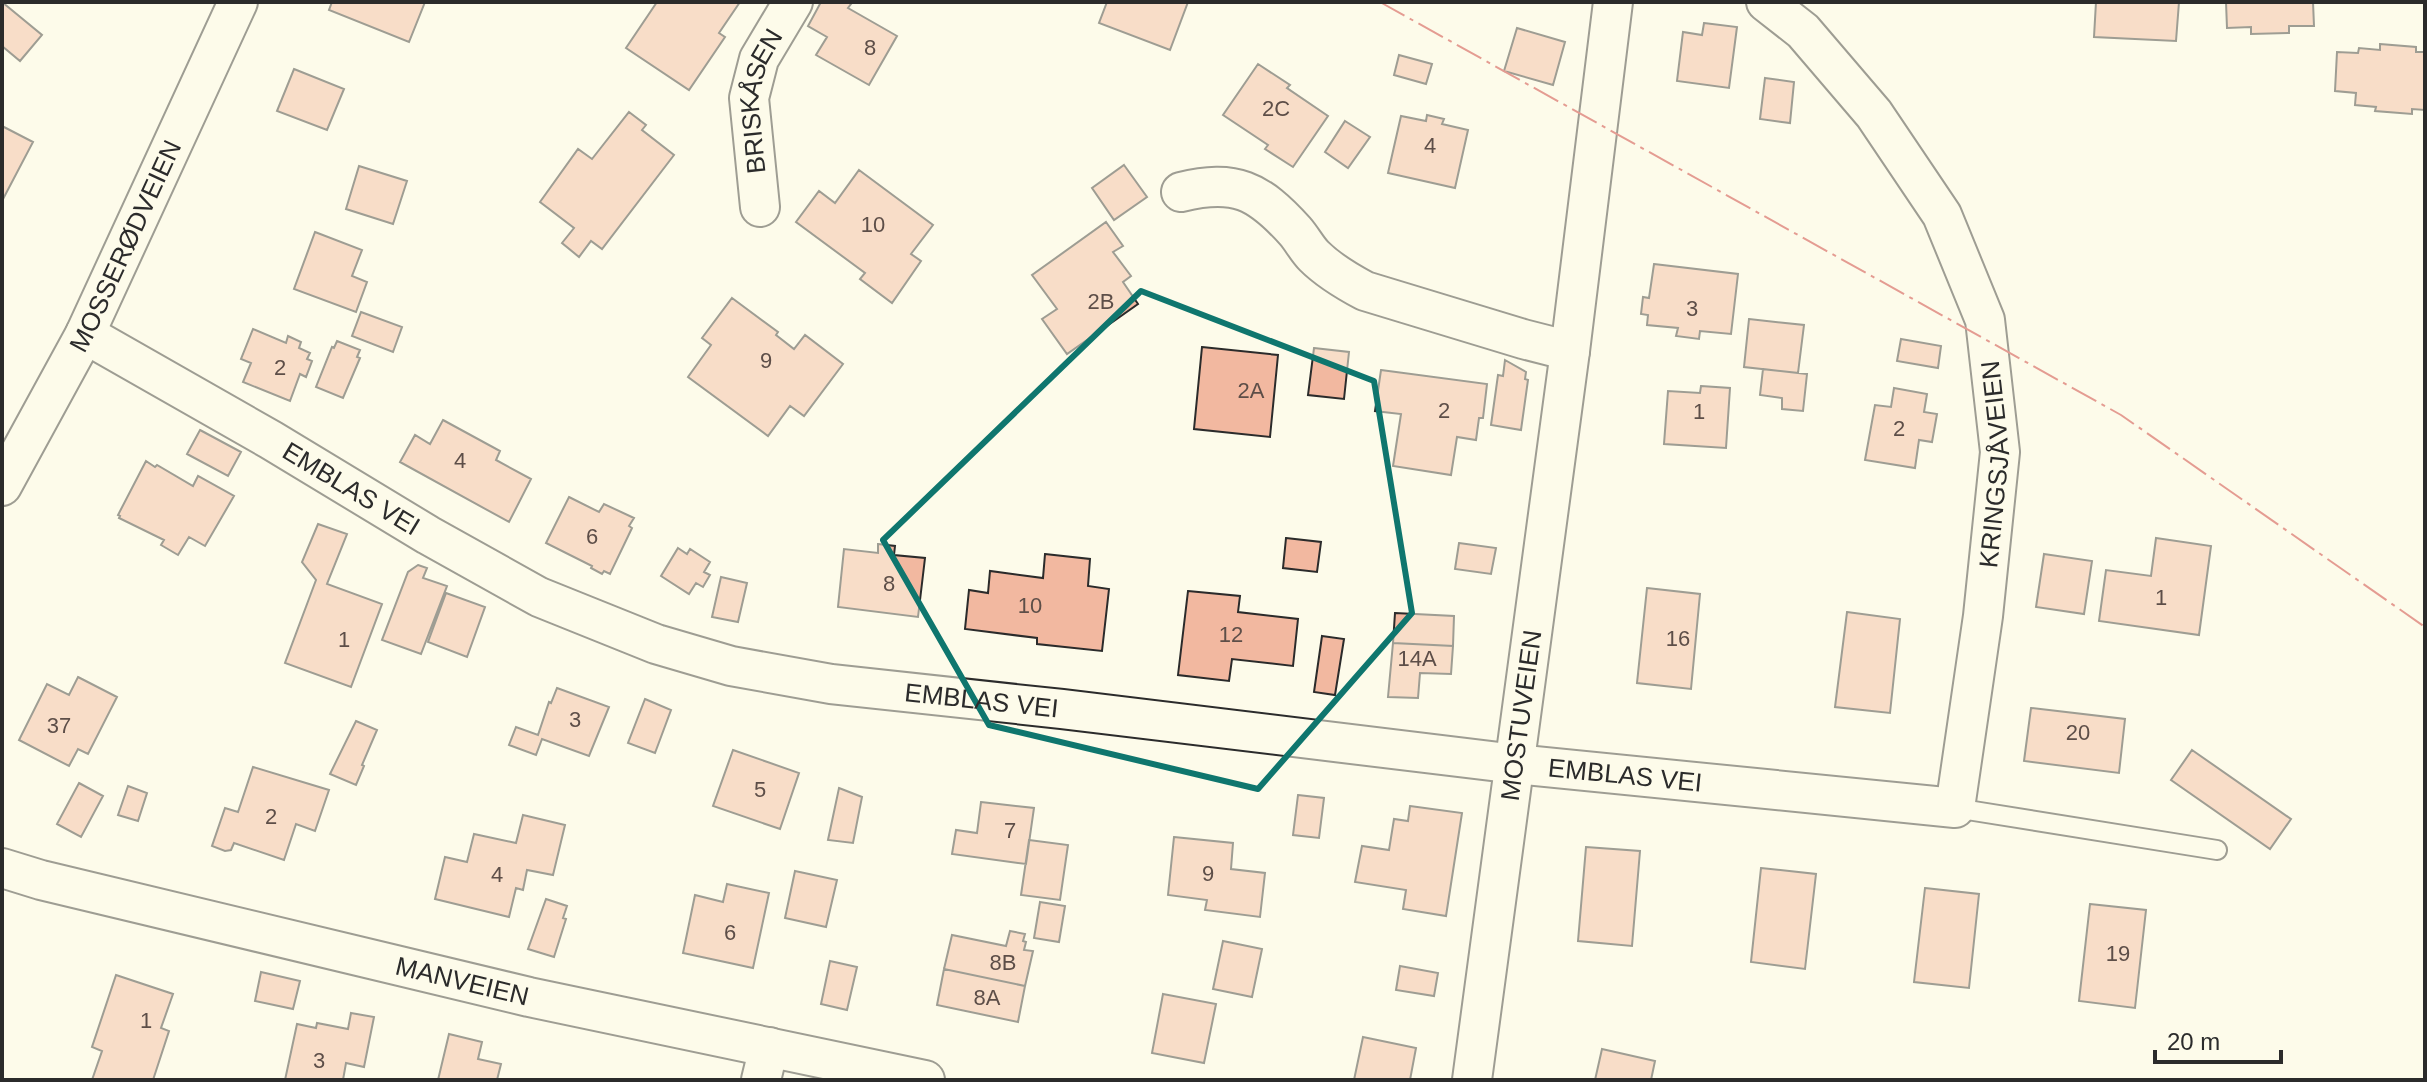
<svg xmlns="http://www.w3.org/2000/svg" width="2427" height="1082" viewBox="0 0 2427 1082" font-family="Arial,sans-serif">
	<rect width="100%" height="100%" fill="#fdfbea"/>
	<path fill="#f2b8a0" stroke="#2b2b2b" stroke-width="2" d="M2,2L42,35L20,61L2,46Z
		M332,2H425L409,42L329,10Z
		M657,2H740L719,33L725,37L689,90L626,48Z
		M821,2H848L851,4L848,8L897,36L869,85L816,55L827,37L808,26Z
		M1107,2H1188L1170,50L1099,23Z
		M2096,2H2179L2176,41L2094,37Z
		M2226,2H2313L2314,26H2289V33L2251,34V27L2227,28Z
		M1704,23L1737,27L1729,88L1677,81L1683,32L1702,35Z
		M1517,28L1565,42L1553,85L1504,71Z
		M2380,44L2416,47V52H2425V110L2412,109V114L2375,111L2376,107L2355,105L2356,93L2335,91L2337,52L2358,53L2359,48L2380,50Z
		M1399,55L1432,64L1426,84L1394,75Z
		M1258,64L1290,85L1287,88L1328,116L1293,167L1265,149L1268,145L1223,115Z
		M294,69L344,89L327,130L277,111Z
		M1765,78L1794,82L1790,123L1760,119Z
		M629,112L646,125L642,130L674,155L602,249L591,241L579,257L562,243L574,228L540,202L578,149L592,159Z
		M1427,115L1444,119L1442,124L1468,130L1455,188L1388,173L1401,116L1426,121Z
		M1345,121L1370,137L1348,168L1325,152Z
		M2,126L33,142L2,201Z
		M1124,165L1147,197L1114,220L1092,188Z
		M359,166L407,181L393,224L346,209Z
		M859,170L933,225L911,254L921,261L892,303L860,279L865,273L796,222L819,191L835,203Z
		M1106,222L1123,246L1113,252L1131,276L1123,282L1138,304L1067,354L1042,319L1057,309L1032,275Z
		M315,232L362,250L352,276L367,282L356,312L294,289Z
		M1654,264L1738,274L1731,334L1700,331L1699,339L1676,336L1678,328L1647,325L1648,315L1641,314L1643,297L1649,298Z
		M732,298L778,332L776,335L794,349L805,335L843,364L804,416L790,406L768,436L688,377L711,345L702,338Z
		M361,312L402,327L393,352L352,336Z
		M1749,319L1804,325L1798,373L1744,367Z
		M253,329L286,343L288,336L301,342L299,348L310,353L307,359L312,361L306,377L300,374L290,401L243,382L251,363L241,359Z
		M1901,339L1941,346L1938,368L1897,361Z
		M337,341L360,350L357,357L360,358L343,398L316,387L332,347L334,348Z
		M1202,347L1278,355L1270,437L1194,429Z
		M1314,348L1349,352L1344,399L1308,395Z
		M1505,360L1526,372L1525,379L1528,380L1521,430L1491,425L1498,375L1503,376Z
		M1763,369L1807,374L1803,411L1782,409V398L1760,395Z
		M1381,370L1487,384L1483,418H1479L1476,440L1457,437L1451,475L1393,466L1401,414L1375,411Z
		M1701,386L1730,388L1726,448L1664,444L1668,391L1700,393Z
		M1894,388L1927,394L1924,412L1937,414L1932,442L1919,440L1915,468L1865,460L1875,405L1891,407Z
		M443,420L500,451L496,460L531,479L509,522L400,462L415,435L430,444Z
		M200,430L241,452L228,476L187,454Z
		M146,461L155,467L157,465L193,486L198,476L234,496L205,546L189,537L178,555L161,545L164,540L119,518L120,516L118,515Z
		M569,497L599,512L604,504L634,518L629,526L632,528L610,574L604,571L602,574L591,568L592,566L546,543Z
		M318,524L347,534L327,584L382,604L351,687L285,663L316,580L302,562Z
		M1286,538L1321,542L1317,572L1283,568Z
		M2156,538L2211,546L2199,635L2099,621L2106,570L2151,576Z
		M1459,543L1496,548L1491,574L1455,569Z
		M878,544L895,546L894,555L925,558L918,617L838,607L844,549L878,553Z
		M678,548L687,554L690,549L710,562L704,572L710,575L703,587L696,583L689,594L661,576Z
		M1045,554L1090,559L1088,586L1109,589L1102,651L1037,644V638L965,629L969,590L988,593L990,571L1043,578Z
		M2044,554L2092,561L2084,614L2036,607Z
		M418,565L427,568L423,578L447,586L421,654L382,640L408,572Z
		M721,577L747,583L738,622L712,617Z
		M1647,588L1700,594L1691,689L1637,683Z
		M1188,591L1240,596L1238,612L1298,619L1293,666L1232,659L1229,681L1178,675Z
		M446,593L485,607L467,657L428,642Z
		M1847,612L1900,619L1890,713L1835,707Z
		M1395,613L1454,616L1453,646L1393,643Z
		M1322,636L1344,639L1335,695L1314,692Z
		M1393,643L1453,646L1451,674L1420,673L1418,698L1388,697Z
		M78,677L117,697L88,754L78,749L69,766L19,740L47,684L69,695Z
		M557,688L609,707L589,756L542,739L536,755L509,745L516,727L538,735L549,702L551,703Z
		M645,699L671,710L655,753L628,743Z
		M2031,708L2125,719L2119,773L2024,761Z
		M356,721L377,730L362,765L364,766L356,785L330,774Z
		M733,750L799,773L780,829L713,806Z
		M2192,750L2291,819L2270,849L2171,780Z
		M253,767L329,790L315,831L296,824L284,860L234,843L231,850L225,851L212,846L225,808L238,812Z
		M79,783L103,796L81,837L57,824Z
		M128,786L147,793L138,821L118,815Z
		M839,788L862,797L853,843L828,840Z
		M1298,795L1324,798L1319,838L1293,835Z
		M981,802L1034,808L1026,864L952,854L956,830L977,833Z
		M1410,806L1462,813L1446,916L1403,909L1406,890L1355,882L1362,846L1389,850L1394,819L1408,821Z
		M523,815L565,825L553,875L527,870L523,890L516,888L509,917L435,899L445,857L467,862L474,834L516,843Z
		M1174,837L1233,843L1231,869L1265,873L1260,917L1205,910L1207,900L1168,895Z
		M1029,840L1068,845L1060,900L1021,895Z
		M1586,847L1640,851L1632,946L1578,941Z
		M1761,868L1816,874L1805,969L1751,962Z
		M795,871L837,880L826,927L785,918Z
		M727,884L769,893L753,968L683,953L695,895L723,902Z
		M1925,888L1979,894L1969,988L1914,982Z
		M546,899L567,906L563,918L566,919L554,957L528,949Z
		M1040,902L1065,906L1059,942L1034,938Z
		M2090,904L2146,910L2135,1008L2079,1001Z
		M1010,931L1025,934L1023,941L1026,942L1024,950L1033,951L1025,986L944,969L952,935L1006,946Z
		M1223,941L1262,949L1252,997L1213,989Z
		M830,961L857,967L847,1010L821,1004Z
		M1400,966L1438,973L1434,996L1396,990Z
		M944,969L1025,986L1018,1022L937,1005Z
		M261,972L300,981L293,1009L255,1001Z
		M116,975L173,994L161,1028L169,1031L153,1080H92L102,1051L92,1047Z
		M1163,994L1216,1004L1204,1063L1152,1053Z
		M351,1013L374,1017L364,1067L346,1063L343,1080H285L297,1024L316,1028L317,1023L348,1029Z
		M449,1034L482,1042L478,1059L501,1064L497,1080H438Z
		M1363,1037L1416,1048L1410,1080H1354Z
		M1602,1049L1655,1061L1651,1080H1595Z"/>
	<g fill="none" stroke-linecap="round" stroke-linejoin="round">
		<defs>
			<path id="lane" d="M1955,808L2217,850"/>
			<g id="street">
				<path d="M1181,192C1235,179 1258,190 1295,231C1302,239 1307,249 1314,256C1328,270 1348,282 1365,291L1523,339L1570,351"/>
				<path id="s1" d="M760,207L749,98L759,59L793,2"/>
				<path id="s2" d="M85,334L271,440L428,535L539,597L656,644L731,666L831,684L1062,709L1516,764L1955,808L1983,616L2000,452L1985,320L1942,215L1874,114L1803,31L1766,2"/>
				<path id="s3" d="M2,486L85,334L238,2"/>
				<path id="s4" d="M2,868L41,880L529,997L925,1080"/>
				<path d="M761,1080L769,1047"/>
				<path id="s5" d="M1472,1080L1570,351L1613,2"/>
			</g>
		</defs>
		<use href="#lane" stroke="#2b2b2b" stroke-width="22"/>
		<use href="#street" stroke="#2b2b2b" stroke-width="42"/>
		<use href="#lane" stroke="#fdfbea" stroke-width="18"/>
		<use href="#street" stroke="#fdfbea" stroke-width="38"/>
		<path stroke="#c62828" stroke-width="2" stroke-dasharray="28 6 4 6" stroke-linecap="butt" d="M1380,2L2121,415L2425,627"/>
	</g>
	<path d="M0 0H2427V1082H0ZM1141,291L1374,381L1412,613L1258,789L989,725L883,540Z" fill="#fdfbea" fill-opacity=".55" fill-rule="evenodd"/>
	<path fill="none" stroke="#0f766e" stroke-width="6" stroke-linejoin="round" d="M1141,291L1374,381L1412,613L1258,789L989,725L883,540Z"/>
	<g text-anchor="middle" stroke-width="6" stroke-linejoin="round" paint-order="stroke">
		<g font-size="22" fill="#5d4e48">
			<text x="870" y="55">8</text>
			<text x="1276" y="116">2C</text>
			<text x="1430" y="153">4</text>
			<text x="873" y="232">10</text>
			<text x="1101" y="309">2B</text>
			<text x="1692" y="316">3</text>
			<text x="766" y="368">9</text>
			<text x="280" y="375">2</text>
			<text x="1251" y="398">2A</text>
			<text x="1444" y="418">2</text>
			<text x="1699" y="419">1</text>
			<text x="1899" y="436">2</text>
			<text x="460" y="468">4</text>
			<text x="592" y="544">6</text>
			<text x="889" y="591">8</text>
			<text x="2161" y="605">1</text>
			<text x="1030" y="613">10</text>
			<text x="1231" y="642">12</text>
			<text x="1678" y="646">16</text>
			<text x="344" y="647">1</text>
			<text x="1417" y="666">14A</text>
			<text x="575" y="727">3</text>
			<text x="59" y="733">37</text>
			<text x="2078" y="740">20</text>
			<text x="760" y="797">5</text>
			<text x="271" y="824">2</text>
			<text x="1010" y="838">7</text>
			<text x="1208" y="881">9</text>
			<text x="497" y="882">4</text>
			<text x="730" y="940">6</text>
			<text x="2118" y="961">19</text>
			<text x="1003" y="970">8B</text>
			<text x="987" y="1005">8A</text>
			<text x="146" y="1028">1</text>
			<text x="319" y="1068">3</text>
		</g>
		<g font-size="26" fill="#2b2b2b" stroke="#fdfbea">
			<text dy="9" stroke="none"><textPath href="#s1" startOffset="108">BRISKÅSEN</textPath></text>
			<text dy="9" stroke="none"><textPath href="#s3" startOffset="270">MOSSERØDVEIEN</textPath></text>
			<text dy="9" stroke="none"><textPath href="#s2" startOffset="2308">KRINGSJÅVEIEN</textPath></text>
			<text dy="9" stroke="none"><textPath href="#s2" startOffset="308">EMBLAS VEI</textPath></text>
			<text dy="9" stroke="none"><textPath href="#s2" startOffset="982">EMBLAS VEI</textPath></text>
			<text dy="9" stroke="none"><textPath href="#s5" startOffset="368">MOSTUVEIEN</textPath></text>
			<text dy="9" stroke="none"><textPath href="#s2" startOffset="1630">EMBLAS VEI</textPath></text>
			<text dy="9" stroke="none"><textPath href="#s4" startOffset="474">MANVEIEN</textPath></text>
		</g>
	</g>
	<rect width="2427" height="1082" fill="none" stroke="#2b2b2b" stroke-width="8"/>
	<path d="M2155 1050v12h126v-12" fill="none" stroke="#2b2b2b" stroke-width="4"/>
	<text x="2167" y="1050" font-size="24" fill="#2b2b2b" stroke="#fdfbea" stroke-width="6" paint-order="stroke">20 m</text>
</svg>
